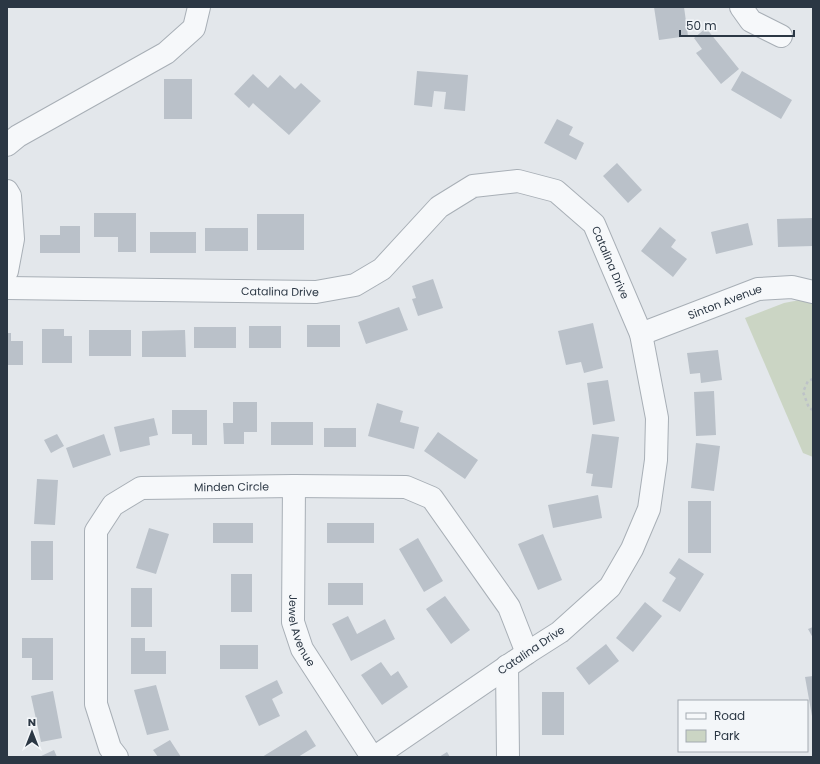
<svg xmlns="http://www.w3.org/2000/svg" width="820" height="764" viewBox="0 0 820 764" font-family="Poppins,sans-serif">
	<rect width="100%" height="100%" fill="#e3e7eb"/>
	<path fill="#cbd5c4" d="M805,299L813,301V457L803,453L745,318L784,303Z"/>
	<path fill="#bac1c9" d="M654,7H684L688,36L659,40Z
		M706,28L739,69L721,84L696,53L702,49L694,38Z
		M417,71L468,75L465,111L444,109L446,92L434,91L432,107L414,105Z
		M742,71L792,100L781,119L731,90Z
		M253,74L268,88L280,75L295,89L301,83L321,101L289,135L253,103L249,108L234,94Z
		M164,79H192V119H164Z
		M557,119L573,127L569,135L584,143L576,160L544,143Z
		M617,163L642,190L628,203L603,176Z
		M94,213H136V252H118V237H94Z
		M257,214H304V250H257Z
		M813,218V246L778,247L777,219Z
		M748,223L753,245L716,254L711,232Z
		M60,226H80V253H40V235H60Z
		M660,227L676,240L671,247L687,259L673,277L641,251Z
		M205,228H248V251H205Z
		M150,232H196V253H150Z
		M433,279L443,308L418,316L412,299L416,298L412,286Z
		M399,307L408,330L366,344L358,322Z
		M593,323L603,368L584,373L581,362L566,365L558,331Z
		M307,325H340V347H307Z
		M249,326H281V348H249Z
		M194,327H236V348H194Z
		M42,329H64V336H72V363H42Z
		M89,330H131V356H89Z
		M185,330L186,357H142V331Z
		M7,333H11V341H23V365H7Z
		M718,350L722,380L701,383L700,373L690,374L687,353Z
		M608,380L615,421L593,425L587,383Z
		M714,391L716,435L696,436L694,392Z
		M233,402H257V432H244V444H224L223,423H233Z
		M377,403L403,411L400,422L419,427L414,449L368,436Z
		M172,410H207V445H192V434H172Z
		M154,418L158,435L149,437L150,445L120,452L114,427Z
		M271,422H313V445H271Z
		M324,428H356V447H324Z
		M438,432L478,460L465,479L424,451Z
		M57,434L64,446L51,453L44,440Z
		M104,434L111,455L73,468L66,448Z
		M592,434L619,437L612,488L591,486L593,474L586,473Z
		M696,443L720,446L714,491L691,488Z
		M37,479L58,480L55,525L34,524Z
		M598,495L602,518L553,528L548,505Z
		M688,501H711V553H688Z
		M213,523H253V543H213Z
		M327,523H374V543H327Z
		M149,528L169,534L156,574L136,568Z
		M543,534L562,580L538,590L518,544Z
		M418,538L443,581L424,592L399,549Z
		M31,541H53V580H31Z
		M679,558L704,574L680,612L662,601L676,578L669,573Z
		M231,574H252V612H231Z
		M328,583H363V605H328Z
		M131,588H152V627H131Z
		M445,596L470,630L451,644L426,609Z
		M645,602L662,616L633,652L616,638Z
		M348,616L357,634L385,619L395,639L351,661L332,624Z
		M813,627V638L808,629Z
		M22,638H53V680H32V658H22Z
		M131,638H145V651H166V674H131Z
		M606,644L619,661L589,685L576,668Z
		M220,645H258V669H220Z
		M381,662L391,676L398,671L408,687L382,705L361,675Z
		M813,676V716H812L805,677Z
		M277,680L283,693L272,699L280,716L259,726L245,696Z
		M156,685L169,730L147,735L134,690Z
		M53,691L62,738L41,742L31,696Z
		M542,692H564V735H542Z
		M306,730L316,746L298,757H262Z
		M170,740L181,757H158L153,750Z
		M54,750L57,757H39Z
		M447,752L450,757H439Z"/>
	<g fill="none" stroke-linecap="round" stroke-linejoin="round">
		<defs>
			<g id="minor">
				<path d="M741,7L751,21L781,36"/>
				<path d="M7,145L18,136L166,53L194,28L199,7"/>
				<path d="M7,191L10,196L13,239L7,271"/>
				<path id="s1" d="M7,288L316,292L355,285L382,269L439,207L473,186L518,181L556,191L594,224L641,334L657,418L656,460L649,509L632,549L610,587L560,632L527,653L375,757"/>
				<path id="s2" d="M641,334L758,289L792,287L813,292"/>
				<path id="s3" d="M294,486L293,622L302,649L372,757"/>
				<path d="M507,666L508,757"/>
				<path id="s4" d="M117,757L110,748L96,704V531L113,505L141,488L294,486L406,487L432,498L509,607L527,653"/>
			</g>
		</defs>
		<use href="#minor" stroke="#a8afb6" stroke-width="24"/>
		<path stroke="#bdc2c7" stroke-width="2.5" stroke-dasharray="3 3" stroke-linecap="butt" d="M813,379L808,381L803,392L809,408L813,410"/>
		<use href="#minor" stroke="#f6f8fa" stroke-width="22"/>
	</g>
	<g text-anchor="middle" stroke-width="4" stroke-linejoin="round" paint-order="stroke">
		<g font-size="11" fill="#2b3744" stroke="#f3f6f9">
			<text dy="4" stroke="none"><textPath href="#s1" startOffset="681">Catalina Drive</textPath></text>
			<text dy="4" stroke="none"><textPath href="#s1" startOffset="273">Catalina Drive</textPath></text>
			<text dy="4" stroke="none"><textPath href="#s2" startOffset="90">Sinton Avenue</textPath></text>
			<text dy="4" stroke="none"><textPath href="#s4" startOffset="385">Minden Circle</textPath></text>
			<text dy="4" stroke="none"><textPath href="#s3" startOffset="146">Jewel Avenue</textPath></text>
			<text transform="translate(531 650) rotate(-34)" y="4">Catalina Drive</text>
		</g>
	</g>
	<rect width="820" height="764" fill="none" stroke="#2b3744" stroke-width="16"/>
	<rect x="678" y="700" width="130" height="52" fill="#f3f6f9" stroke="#a3aab1"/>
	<rect x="686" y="713" width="20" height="6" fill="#f6f8fa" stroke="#a3aab1"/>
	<text x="714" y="720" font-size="12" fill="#2b3744">Road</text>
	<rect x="686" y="730" width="20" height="12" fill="#cbd5c4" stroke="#a3aab1"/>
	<text x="714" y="740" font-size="12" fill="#2b3744">Park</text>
	<g transform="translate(32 732)" stroke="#f3f6f9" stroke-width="3" paint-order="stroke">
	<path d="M0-3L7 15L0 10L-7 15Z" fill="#2b3744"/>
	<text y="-6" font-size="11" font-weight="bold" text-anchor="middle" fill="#2b3744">N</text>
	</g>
	<path d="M680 30v6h114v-6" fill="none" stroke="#2b3744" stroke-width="2"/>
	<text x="686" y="30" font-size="12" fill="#2b3744" stroke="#f3f6f9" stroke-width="3" paint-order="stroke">50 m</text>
</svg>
